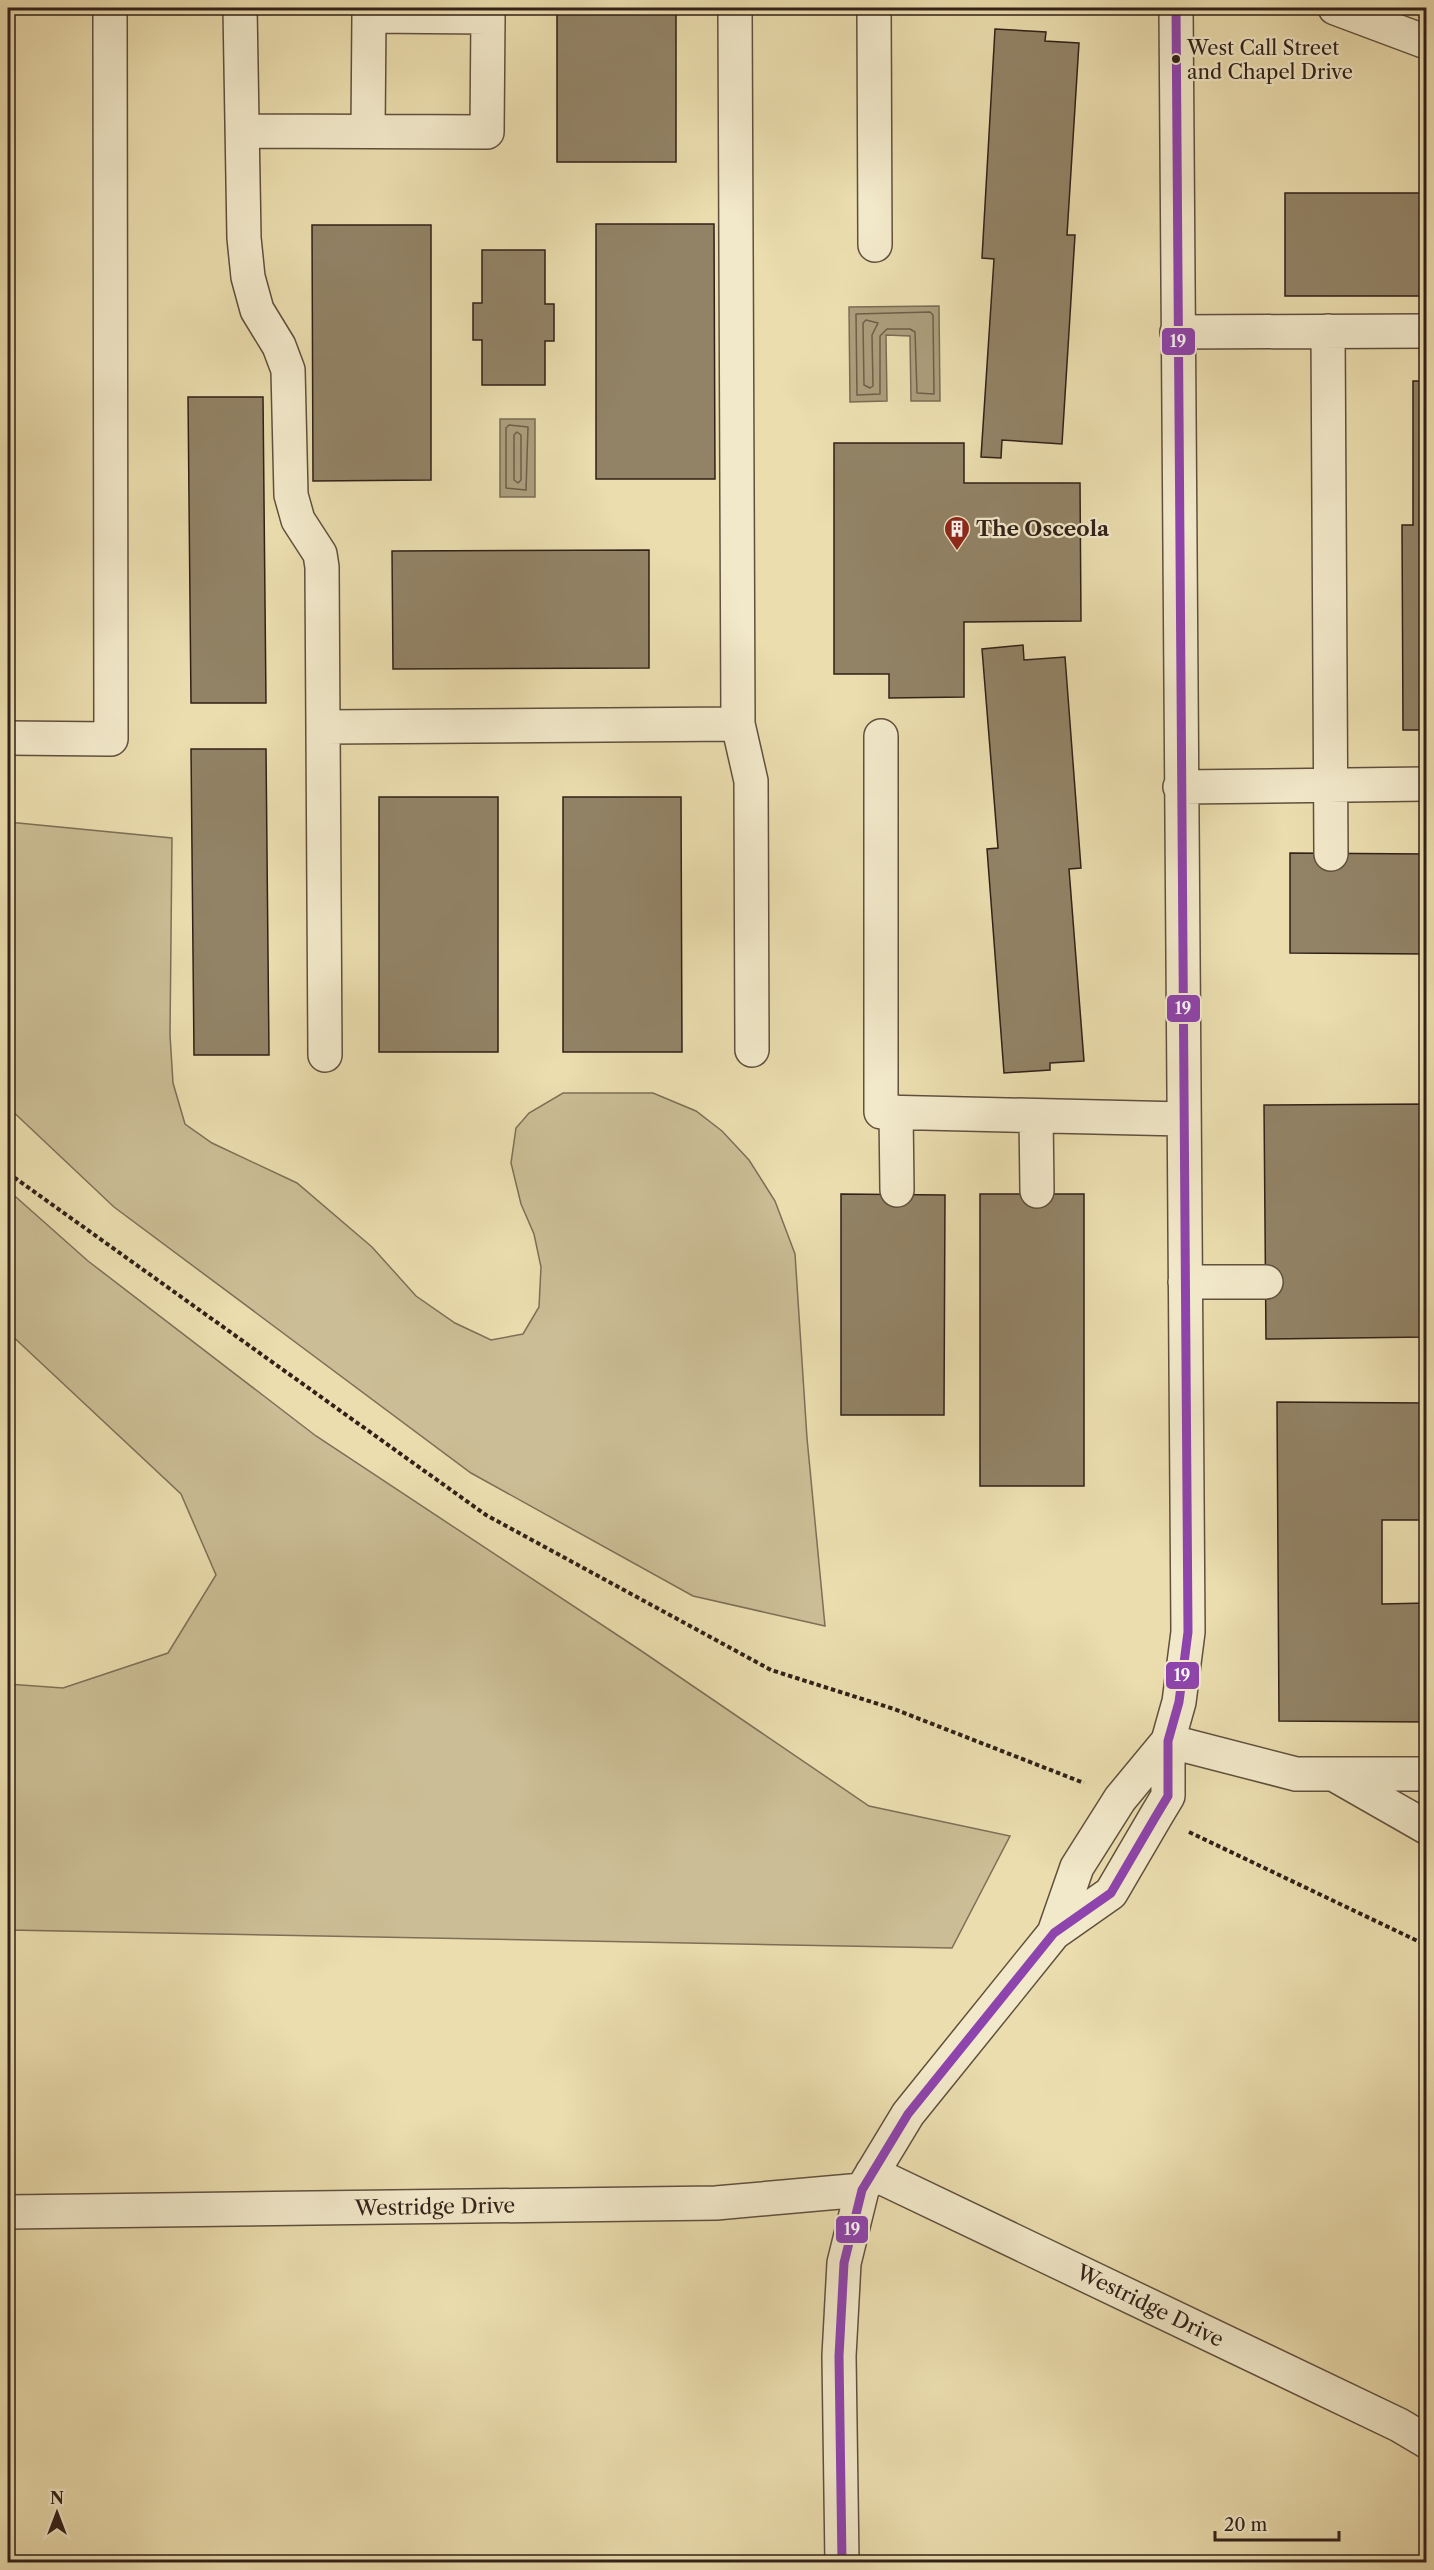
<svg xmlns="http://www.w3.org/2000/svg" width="1434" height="2570" viewBox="0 0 1434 2570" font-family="'Libre Caslon Text',serif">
	<rect width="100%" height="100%" fill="#ebddae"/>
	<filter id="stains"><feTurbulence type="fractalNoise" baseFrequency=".00333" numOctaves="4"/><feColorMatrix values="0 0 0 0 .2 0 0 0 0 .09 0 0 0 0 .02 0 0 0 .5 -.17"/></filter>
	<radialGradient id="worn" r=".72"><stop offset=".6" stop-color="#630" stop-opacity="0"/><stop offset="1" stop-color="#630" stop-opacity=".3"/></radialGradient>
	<path fill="#cbbd95" stroke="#7e6f57" stroke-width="1.5" d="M8,822L172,838L170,1035L173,1083L185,1124L212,1143L297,1183L372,1247L416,1296L455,1323L491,1340L523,1334L539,1307L541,1267L534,1234L521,1204L511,1163L516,1128L529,1113L563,1093H653L696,1111L722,1131L749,1160L775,1201L795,1254L807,1438L825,1626L693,1596L471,1473L114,1207L8,1107Z
		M8,1190L88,1261L316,1436L640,1650L869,1806L1010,1836L952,1948L8,1930V1684L63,1688L168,1653L216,1575L181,1494L8,1332Z"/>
	<path fill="#ac9d7b" stroke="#7b6b54" stroke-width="1.5" d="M939,306L940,401H911L910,336L886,335L887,401L850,402L849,307Z
		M500,419H535V497H500Z"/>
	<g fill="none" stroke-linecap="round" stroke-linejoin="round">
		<path stroke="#6e5f4a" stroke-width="1.5" d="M930,312L933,315L934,394L917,393L915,332L910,329H887L880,336V394L857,395L856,314Z
			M866,320L878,323L872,335L873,386L870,388L864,385L863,323Z
			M509,425L528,427L526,490L506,488V428Z
			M517,432L521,435V480L518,483L514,480V435Z"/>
	</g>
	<path fill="#928366" stroke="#312119" stroke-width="1.5" d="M557,8H676V162H557Z
		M995,29L1046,32L1045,41L1079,43L1067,235H1075L1062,444L1002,440L1001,458L981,457L994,259L982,258Z
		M1285,193H1426V296H1285Z
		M596,224H714L715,479H596Z
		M312,225H431V480L313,481Z
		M482,250H545V304H554V341H545V385H482V340H473V303H482Z
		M1413,381H1426V730H1403L1402,525H1413Z
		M188,397H263L266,703H191Z
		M834,443H964V483H1080L1081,621L964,622V697L889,698V674H834Z
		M649,550V668L393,669L392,551Z
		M1023,645L1024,660L1065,657L1081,868L1069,869L1084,1061L1050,1063V1070L1004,1073L987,849L998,848L982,649Z
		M191,749H266L269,1055H194Z
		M379,797H498V1052H379Z
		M563,797H681L682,1052H563Z
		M1290,853L1426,854V954L1290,953Z
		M1426,1104V1337L1266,1339L1264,1105Z
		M841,1194L945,1195L944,1415H841Z
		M980,1194H1084V1486H980Z
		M1277,1402L1426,1403V1520H1382V1604L1426,1603V1722L1279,1721Z"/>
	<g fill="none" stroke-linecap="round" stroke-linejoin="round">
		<defs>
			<path id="minor" d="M240,8L244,238L248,277L257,310L279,346L288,370L291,495L298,520L320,554L322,567L325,1055
				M735,8L738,724L751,781L752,1050
				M874,8L875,245
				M1335,8L1426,42
				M244,131L487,132L488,17L369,16L368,131
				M1328,331L1331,854
				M1177,332L1426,331
				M325,727L738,724
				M881,736V1112L1183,1119
				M8,738L111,739L110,8
				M1180,787L1426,784
				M896,1112L897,1190
				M1036,1116L1037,1191
				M1185,1282H1266
				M1168,1741L1296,1774H1426
				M1335,1775L1426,1827
				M1054,1933L1077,1867L1120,1799L1168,1741
				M872,2173L1399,2425L1426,2441
				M8,2212L716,2203L862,2190
				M842,2562L839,2356L844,2263L862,2190L908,2114L1054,1933L1111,1893L1156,1816L1168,1796V1741L1179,1702L1188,1632L1176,8"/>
		</defs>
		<use href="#minor" stroke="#60503e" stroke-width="36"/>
		<path stroke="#312119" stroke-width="4" stroke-dasharray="4.5 3" stroke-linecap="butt" d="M8,1173L486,1515L771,1670L894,1709L1084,1783
			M1189,1832L1426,1945"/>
		<use href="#minor" stroke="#f2e9ca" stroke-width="33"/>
		<defs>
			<path id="bus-1" d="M842,2562L839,2356L844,2263L862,2190L908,2114L1054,1933L1111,1893L1156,1816L1168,1796V1741L1179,1702L1188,1632L1176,8"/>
		</defs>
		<use href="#bus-1" stroke="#f2e9ca" stroke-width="14"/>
		<use href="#bus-1" stroke="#8e44ad" stroke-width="9"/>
	</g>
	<defs>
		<symbol id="building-pin" viewBox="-11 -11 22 30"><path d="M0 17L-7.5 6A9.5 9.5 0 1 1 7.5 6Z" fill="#8f2418" stroke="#f2e9ca"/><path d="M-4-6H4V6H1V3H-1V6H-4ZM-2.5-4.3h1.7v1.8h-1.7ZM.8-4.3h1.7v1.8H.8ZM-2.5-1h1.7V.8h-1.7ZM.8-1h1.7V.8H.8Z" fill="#fff"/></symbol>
	</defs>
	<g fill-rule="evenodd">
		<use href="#building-pin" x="942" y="514" width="30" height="40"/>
	</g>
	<circle fill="#312119" stroke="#f2e9ca" stroke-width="2" cx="1176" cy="59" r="5"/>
	<g text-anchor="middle" stroke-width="4.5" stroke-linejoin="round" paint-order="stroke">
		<g font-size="20" fill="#312119" stroke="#f2e9ca" text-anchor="start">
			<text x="1187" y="55">West Call Street<tspan x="1187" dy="24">and Chapel Drive</tspan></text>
		</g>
		<g font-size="21" font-weight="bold" fill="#312119" stroke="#f2e9ca" text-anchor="start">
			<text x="976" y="536">The Osceola</text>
		</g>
		<g font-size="21" fill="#312119" stroke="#f2e9ca">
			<text transform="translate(435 2207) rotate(-1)" y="7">Westridge Drive</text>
			<text transform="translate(1150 2306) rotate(26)" y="7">Westridge Drive</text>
		</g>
	</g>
	<g stroke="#f2e9ca" stroke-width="2">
		<rect x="1161" y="327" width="35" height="29" rx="6" fill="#8e44ad"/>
		<rect x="1166" y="994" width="35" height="29" rx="6" fill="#8e44ad"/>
		<rect x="1165" y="1661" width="35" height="29" rx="6" fill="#8e44ad"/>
		<rect x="835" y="2215" width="34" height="29" rx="6" fill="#8e44ad"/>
	</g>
	<g font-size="16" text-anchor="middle" font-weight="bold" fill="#fff">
		<text x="1178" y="347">19</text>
		<text x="1183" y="1014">19</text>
		<text x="1182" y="1681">19</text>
		<text x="852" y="2235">19</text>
	</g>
	<rect width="1434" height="2570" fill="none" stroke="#ebddae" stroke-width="30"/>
	<rect x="9" y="9" width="1416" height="2552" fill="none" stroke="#312119" stroke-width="3"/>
	<rect x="15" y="15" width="1404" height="2540" fill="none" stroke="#312119" stroke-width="1.5"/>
	<g transform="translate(57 2513)" stroke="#f2e9ca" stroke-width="4.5" paint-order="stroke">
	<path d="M0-4.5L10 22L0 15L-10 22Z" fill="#312119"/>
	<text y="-9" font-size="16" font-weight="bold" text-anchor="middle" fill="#312119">N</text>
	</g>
	<path d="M1215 2531v9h124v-9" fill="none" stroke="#312119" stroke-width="3"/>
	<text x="1224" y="2531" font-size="18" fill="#312119" stroke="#f2e9ca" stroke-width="4.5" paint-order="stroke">20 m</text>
	<rect width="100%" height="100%" filter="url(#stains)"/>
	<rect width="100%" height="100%" fill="url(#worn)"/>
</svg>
